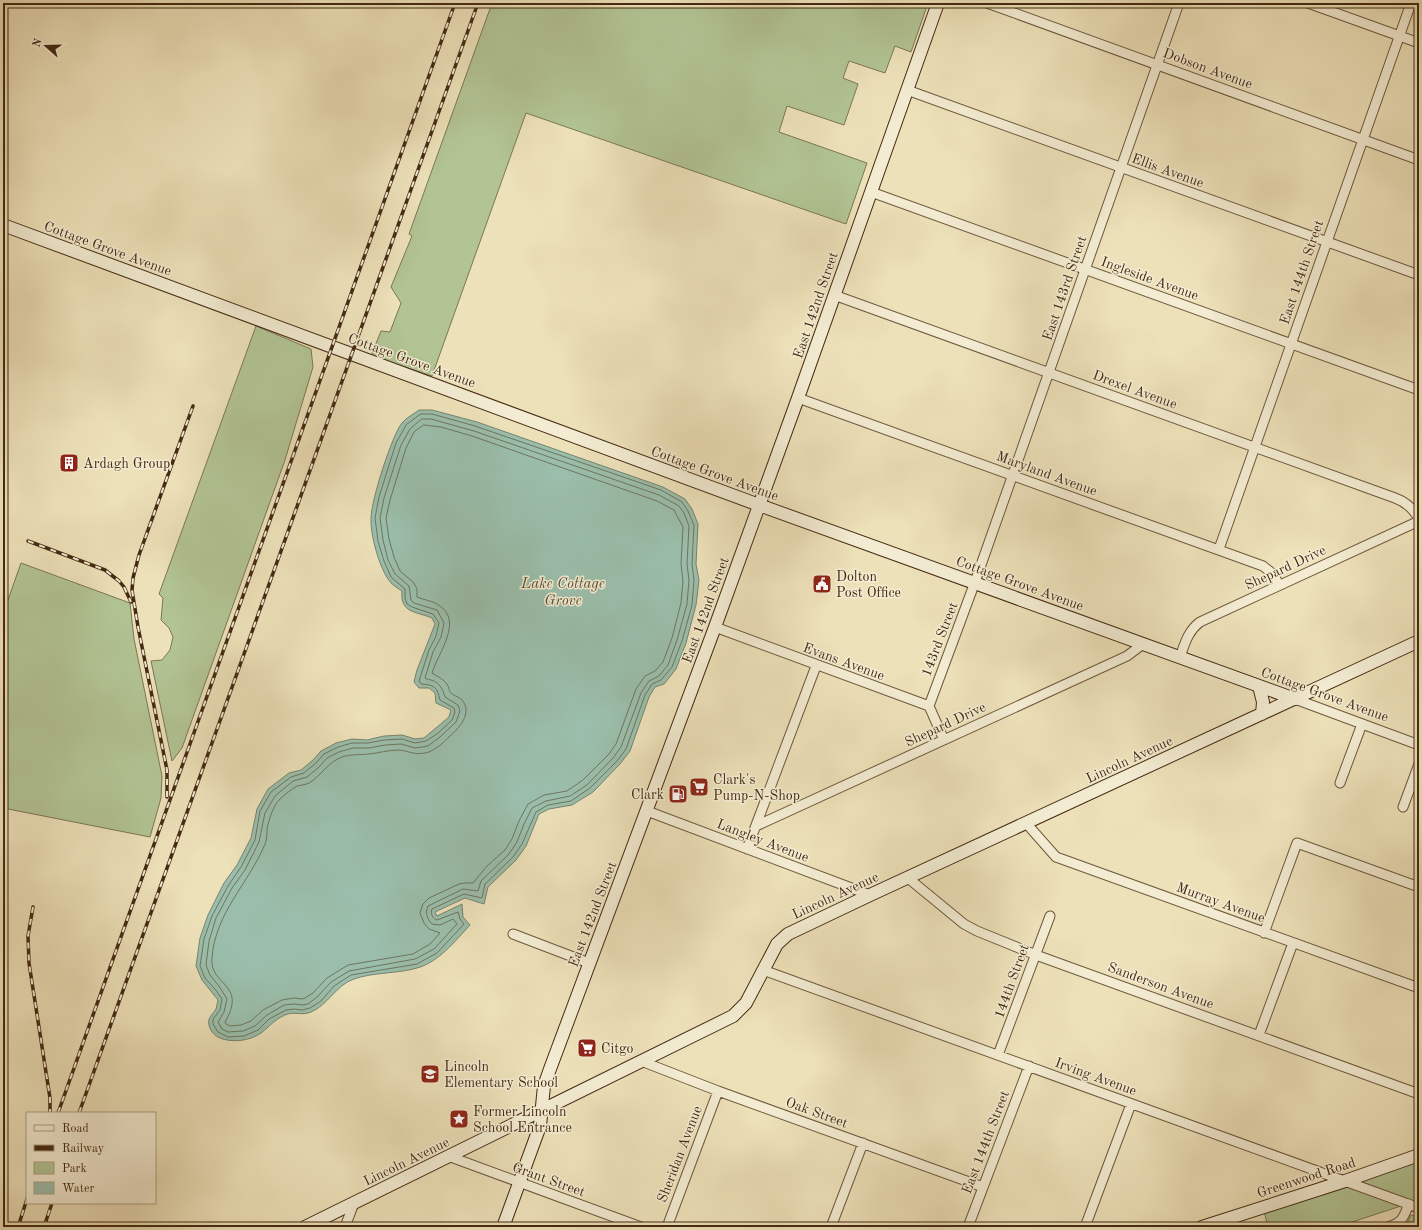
<svg xmlns="http://www.w3.org/2000/svg" width="1422" height="1230" viewBox="0 0 1422 1230" font-family="'Old Standard TT',serif">
	<rect width="100%" height="100%" fill="#ede1b9"/>
	<filter id="stains"><feTurbulence type="fractalNoise" baseFrequency=".005" numOctaves="4"/><feColorMatrix values="0 0 0 0 .2 0 0 0 0 .09 0 0 0 0 .02 0 0 0 .5 -.17"/></filter>
	<radialGradient id="worn" r=".72"><stop offset=".6" stop-color="#630" stop-opacity="0"/><stop offset="1" stop-color="#630" stop-opacity=".3"/></radialGradient>
	<path fill="#b2c494" stroke="#7b7753" d="M492,3H928L911,52L895,46L885,73L849,61L843,78L858,84L844,125L787,106L779,132L867,163L846,224L526,113L432,376L371,356L381,331L390,332L401,303L391,287L412,236L409,234Z
		M256,326L311,349L313,367L285,460L182,748L172,761L151,661L162,660L170,650L173,637L169,628L161,620L163,598L159,594Z
		M21,563L130,603L134,639L162,776L161,798L150,837L3,808V614Z
		M1419,1156V1200L1337,1227H1268L1263,1207Z
		M1411,1215L1419,1217V1227H1405Z"/>
	<path fill="#9abeab" stroke="#78836e" d="M419,410H432L477,422L663,487L685,499L692,509L698,524L696,564L699,580L696,605L686,643L676,669L664,684L655,687L649,697L630,751L620,764L593,792L572,805L549,809L539,814L526,846L516,860L488,887L484,904L465,898L435,912L437,916L462,904L463,917L470,925C455,941 439,962 417,968C396,974 374,972 354,979C336,985 328,1005 311,1012C302,1016 294,1011 285,1015C274,1020 270,1026 261,1033C250,1041 232,1043 220,1038C215,1036 210,1031 209,1025C207,1018 213,1014 216,1009C217,1006 217,1003 218,1000L202,980L196,966L200,938L208,915L224,883L237,865L251,838L257,809L268,789L289,773L301,770L313,760L321,751L336,743L352,739L367,740L384,736L402,735L415,739L424,738L449,717L451,710L436,703L435,693L429,688H419L414,682L417,670L435,624L432,618C415,611 400,613 402,591C397,588 391,584 388,579C379,566 370,534 371,518C371,501 392,435 402,423C407,417 414,414 419,410Z"/>
	<g fill="none" stroke-linecap="round" stroke-linejoin="round">
		<path stroke="#6f745e" stroke-width="1" d="M421,414H432L475,426L661,490L682,502L688,511L694,525L692,564L694,580L692,605L682,641L672,667L661,680L652,684L645,695L626,749L617,761L590,788L571,801L548,805L536,812L522,844L513,857L485,884L482,898L464,894L432,909C430,914 433,919 437,920L458,912L460,919L464,924L437,953L417,964L351,975L334,986L321,1001L310,1008L302,1010L294,1009L286,1010L269,1019L258,1030L244,1036L228,1037L218,1032L213,1024V1019L220,1010L222,999L215,989L205,978L200,966L204,939L212,916L228,886L241,867L255,840L260,811L271,792L291,777L304,773L316,763L324,754L338,747L352,743H368L384,740L402,739L415,743L426,741L437,734L452,720L455,712L454,708L440,700C437,687 435,685 421,684L419,681L429,650L436,636L439,623L433,614L412,607L407,604L405,598V589L391,577L384,561L378,541L375,518L379,497L396,443L406,425Z
			M422,419H431L474,431L659,495L679,506L684,513L689,526L687,564L689,580L687,604L677,640L668,665L659,676L649,681L641,693L621,747L613,758L587,785L570,796L546,801L532,808L524,824L517,842L509,854L481,881L478,891L463,889L428,906C425,913 427,919 432,924L440,925L453,919L457,924L434,949L415,959L349,971L331,982L317,997L308,1004L302,1005L294,1004L284,1005L267,1015L255,1026L243,1031L228,1032L222,1029L218,1022L224,1012L227,999L219,986L210,975L206,965L209,941L216,918L232,888L245,870L259,842L265,813L275,796L293,781L307,777L319,767L327,758L339,752L353,748H369L385,745L401,744L415,748L428,746L440,737L456,722L460,711L458,705L445,697C443,689 439,682 431,680C425,678 430,681 425,678L433,652L441,637L444,623L437,610L414,603L411,600L409,586L395,574L388,560L383,540L380,518L384,498L401,445L410,429Z
			M424,425L441,427L472,436L657,501L674,510L683,527L681,564L683,581L681,603L672,638L663,662L655,671L645,676L636,689L616,744L609,754L583,780L567,791L544,795L528,804L519,821L512,839L505,850L487,866L473,883H465L459,884L429,898L423,904L420,913L424,923L429,929L440,933L430,944L413,954L348,965L327,978L313,993L305,998L302,999L294,998L282,1000L263,1010L251,1021L241,1025L230,1026L226,1024L225,1022C248,983 209,986 212,958C215,913 249,883 265,844C267,839 267,834 267,829C269,819 273,806 280,799C284,795 292,789 297,786C301,785 305,785 309,783C321,776 328,762 342,757C351,754 360,755 369,754C379,753 388,750 399,750C409,751 413,755 425,753C435,751 443,743 450,736C459,728 473,713 462,700C459,697 455,696 452,694C449,692 449,687 447,684C443,679 437,676 432,673C438,653 463,622 440,606C434,601 424,600 417,597V589L414,583L400,571L394,557L389,539L386,518L390,500L406,448L414,432Z"/>
		<defs>
			<path id="street" d="M987,3L1419,160
				M1308,3L1419,43
				M907,90L1419,275
				M871,192L1419,390
				M834,295L1395,498C1406,502 1413,508 1419,519
				M798,398L1263,566L1273,574L1279,585
				M1219,549L1411,3
				M715,627L929,706L944,740
				M1180,657C1185,643 1188,631 1200,622L1419,521
				M1295,699L1419,745
				M929,706L975,582L1179,3
				M1340,783L1362,724
				M1403,807L1419,764
				M647,811L870,895
				M1026,823L1056,857L1419,988
				M756,826L1127,656L1143,644
				M747,849L816,666
				M908,878L964,924L977,931L1036,955L1419,1094
				M1264,933L1297,843L1419,887
				M513,934L589,963
				M763,970L1419,1208
				M1259,1035L1293,943
				M998,1055L1050,916
				M641,1061L718,1091L983,1187
				M448,1156L641,1227
				M345,1227L354,1203
				M667,1227L718,1091
				M831,1227L863,1143
				M968,1227L1029,1066
				M1085,1227L1131,1104
				M1388,1227C1403,1222 1403,1218 1409,1204"/>
			<path id="secondary" d="M3,225L759,505L1295,699
				M1259,686L1263,702L1262,714
				M305,1227L733,1016L746,1003L777,944L788,934L870,895L1419,641
				M503,1227L540,1126L544,1086L550,1069L715,627L798,398L938,3
				M1202,1227L1345,1181L1419,1155"/>
		</defs>
		<use href="#street" stroke="#6e583c" stroke-width="11"/>
		<use href="#secondary" stroke="#442a12" stroke-width="14"/>
		<use href="#street" stroke="#f3ecd2" stroke-width="9"/>
		<use href="#secondary" stroke="#f3ecd2" stroke-width="12"/>
		<defs>
			<path id="rail" d="M28,541L105,570L119,581L124,587L131,602
				M167,797V770L138,627L132,590L133,578L139,555L193,406
				M33,907L28,936L29,963L50,1098V1113
				M58,1113L455,3
				M79,1113L478,3
				M18,1227L27,1199
				M44,1227L52,1203"/>
		</defs>
		<use href="#rail" stroke="#442a12" stroke-width="3.5"/>
		<use href="#rail" stroke="#f3ecd2" stroke-width="2" stroke-dasharray="6" stroke-linecap="butt"/>
	</g>
	<defs>
		<symbol id="building-square" viewBox="-11 -11 22 22"><rect x="-9" y="-9" width="18" height="18" rx="4" fill="#8f2418" stroke="#f3ecd2"/><path d="M-4-6H4V6H1V3H-1V6H-4ZM-2.5-4.3h1.7v1.8h-1.7ZM.8-4.3h1.7v1.8H.8ZM-2.5-1h1.7V.8h-1.7ZM.8-1h1.7V.8H.8Z" fill="#fff"/></symbol>
		<symbol id="civic-square" viewBox="-11 -11 22 22"><rect x="-9" y="-9" width="18" height="18" rx="4" fill="#8f2418" stroke="#f3ecd2"/><path d="M-.6-6.5H3V-4.5H.6V-3L4-1V1h2V6H-6V1h2V-1L-.6-3ZM-1.2 2.5V6h2.4V2.5Z" fill="#fff"/></symbol>
		<symbol id="supermarket-square" viewBox="-11 -11 22 22"><rect x="-9" y="-9" width="18" height="18" rx="4" fill="#8f2418" stroke="#f3ecd2"/><path d="M-6-5.5h2.5l.6 2H6L4.5 2H-2.5L-4.4-4H-6ZM-1.5 3.2a1.3 1.3 0 1 0 .1 0ZM3 3.2a1.3 1.3 0 1 0 .1 0Z" fill="#fff"/></symbol>
		<symbol id="fuel-square" viewBox="-11 -11 22 22"><rect x="-9" y="-9" width="18" height="18" rx="4" fill="#8f2418" stroke="#f3ecd2"/><path d="M-5.5-6h7V0h2V4h1.3V-2.5L3-4.5l.8-.8L6-3V5H2.5V1h-1V6h-7ZM-4.2-4.7v3.2H.2V-4.7Z" fill="#fff"/></symbol>
		<symbol id="school-square" viewBox="-11 -11 22 22"><rect x="-9" y="-9" width="18" height="18" rx="4" fill="#8f2418" stroke="#f3ecd2"/><path d="M0-5L7-2L0 1L-7-2ZM-4 1L0 2.5L4 1V4Q0 6-4 4Z" fill="#fff"/></symbol>
		<symbol id="sight-square" viewBox="-11 -11 22 22"><rect x="-9" y="-9" width="18" height="18" rx="4" fill="#8f2418" stroke="#f3ecd2"/><path d="M0-6L1.8-2.2L6-1.7L2.9 1.2L3.7 5.4L0 3.3L-3.7 5.4L-2.9 1.2L-6-1.7L-1.8-2.2Z" fill="#fff"/></symbol>
	</defs>
	<g fill-rule="evenodd">
		<use href="#building-square" x="58" y="452" width="22" height="22"/>
		<use href="#civic-square" x="811" y="573" width="22" height="22"/>
		<use href="#supermarket-square" x="688" y="776" width="22" height="22"/>
		<use href="#fuel-square" x="667" y="783" width="22" height="22"/>
		<use href="#supermarket-square" x="576" y="1037" width="22" height="22"/>
		<use href="#school-square" x="419" y="1063" width="22" height="22"/>
		<use href="#sight-square" x="448" y="1108" width="22" height="22"/>
	</g>
	<g text-anchor="middle" stroke-width="3" stroke-linejoin="round" paint-order="stroke">
		<g font-size="14" fill="#442a12" stroke="#f3ecd2">
			<text transform="translate(1208 68) rotate(20)" y="5">Dobson Avenue</text>
			<text transform="translate(1168 170) rotate(20)" y="5">Ellis Avenue</text>
			<text transform="translate(108 248) rotate(20)" y="5">Cottage Grove Avenue</text>
			<text transform="translate(1301 272) rotate(-71)" y="5">East 144th Street</text>
			<text transform="translate(1150 278) rotate(20)" y="5">Ingleside Avenue</text>
			<text transform="translate(1064 288) rotate(-71)" y="5">East 143rd Street</text>
			<text transform="translate(815 305) rotate(-71)" y="5">East 142nd Street</text>
			<text transform="translate(412 360) rotate(20)" y="5">Cottage Grove Avenue</text>
			<text transform="translate(1135 389) rotate(20)" y="5">Drexel Avenue</text>
			<text transform="translate(715 473) rotate(20)" y="5">Cottage Grove Avenue</text>
			<text transform="translate(1047 473) rotate(20)" y="5">Maryland Avenue</text>
			<text transform="translate(1285 567) rotate(-25)" y="5">Shepard Drive</text>
			<text transform="translate(1020 583) rotate(20)" y="5">Cottage Grove Avenue</text>
			<text transform="translate(705 610) rotate(-70)" y="5">East 142nd Street</text>
			<text transform="translate(939 639) rotate(-69)" y="5">143rd Street</text>
			<text transform="translate(844 661) rotate(20)" y="5">Evans Avenue</text>
			<text transform="translate(1325 694) rotate(20)" y="5">Cottage Grove Avenue</text>
			<text transform="translate(945 724) rotate(-25)" y="5">Shepard Drive</text>
			<text transform="translate(1129 759) rotate(-25)" y="5">Lincoln Avenue</text>
			<text transform="translate(763 840) rotate(21)" y="5">Langley Avenue</text>
			<text transform="translate(835 895) rotate(-25)" y="5">Lincoln Avenue</text>
			<text transform="translate(1221 902) rotate(20)" y="5">Murray Avenue</text>
			<text transform="translate(592 914) rotate(-69)" y="5">East 142nd Street</text>
			<text transform="translate(1011 981) rotate(-70)" y="5">144th Street</text>
			<text transform="translate(1161 985) rotate(20)" y="5">Sanderson Avenue</text>
			<text transform="translate(1096 1076) rotate(20)" y="5">Irving Avenue</text>
			<text transform="translate(817 1112) rotate(20)" y="5">Oak Street</text>
			<text transform="translate(985 1142) rotate(-69)" y="5">East 144th Street</text>
			<text transform="translate(679 1154) rotate(-69)" y="5">Sheridan Avenue</text>
			<text transform="translate(406 1161) rotate(-26)" y="5">Lincoln Avenue</text>
			<text transform="translate(1306 1177) rotate(-18)" y="5">Greenwood Road</text>
			<text transform="translate(549 1179) rotate(20)" y="5">Grant Street</text>
		</g>
		<g font-size="14" fill="#442a12" stroke="#f3ecd2" text-anchor="start">
			<text x="83" y="468">Ardagh Group</text>
			<text x="836" y="581">Dolton<tspan x="836" dy="16">Post Office</tspan></text>
			<text x="713" y="784">Clark's<tspan x="713" dy="16">Pump-N-Shop</tspan></text>
			<text x="664" y="799" text-anchor="end">Clark</text>
			<text x="601" y="1053">Citgo</text>
			<text x="444" y="1071">Lincoln<tspan x="444" dy="16">Elementary School</tspan></text>
			<text x="473" y="1116">Former Lincoln<tspan x="473" dy="16">School Entrance</tspan></text>
		</g>
		<g font-size="15" font-style="italic" fill="#5a4f38" stroke="#f3ecd2">
			<text x="563" y="588">Lake Cottage<tspan x="563" dy="17">Grove</tspan></text>
		</g>
	</g>
	<rect width="1422" height="1230" fill="none" stroke="#ede1b9" stroke-width="16"/>
	<rect x="4" y="4" width="1414" height="1222" fill="none" stroke="#442a12" stroke-width="2"/>
	<rect x="8" y="8" width="1406" height="1214" fill="none" stroke="#442a12"/>
	<rect x="26" y="1112" width="130" height="92" fill="#f3ecd2" stroke="#ad9e85"/>
	<rect x="34" y="1125" width="20" height="6" fill="#f3ecd2" stroke="#ad9e85"/>
	<text x="62" y="1132" font-size="12" fill="#442a12">Road</text>
	<rect x="34" y="1145" width="20" height="6" fill="#442a12" stroke="#ad9e85"/>
	<text x="62" y="1152" font-size="12" fill="#442a12">Railway</text>
	<rect x="34" y="1162" width="20" height="12" fill="#b2c494" stroke="#ad9e85"/>
	<text x="62" y="1172" font-size="12" fill="#442a12">Park</text>
	<rect x="34" y="1182" width="20" height="12" fill="#9abeab" stroke="#ad9e85"/>
	<text x="62" y="1192" font-size="12" fill="#442a12">Water</text>
	<g transform="translate(46 46) rotate(290)" stroke="#f3ecd2" stroke-width="3" paint-order="stroke">
	<path d="M0-3L7 15L0 10L-7 15Z" fill="#442a12"/>
	<text y="-6" font-size="11" font-weight="bold" text-anchor="middle" fill="#442a12">N</text>
	</g>
	<rect width="100%" height="100%" filter="url(#stains)"/>
	<rect width="100%" height="100%" fill="url(#worn)"/>
</svg>
